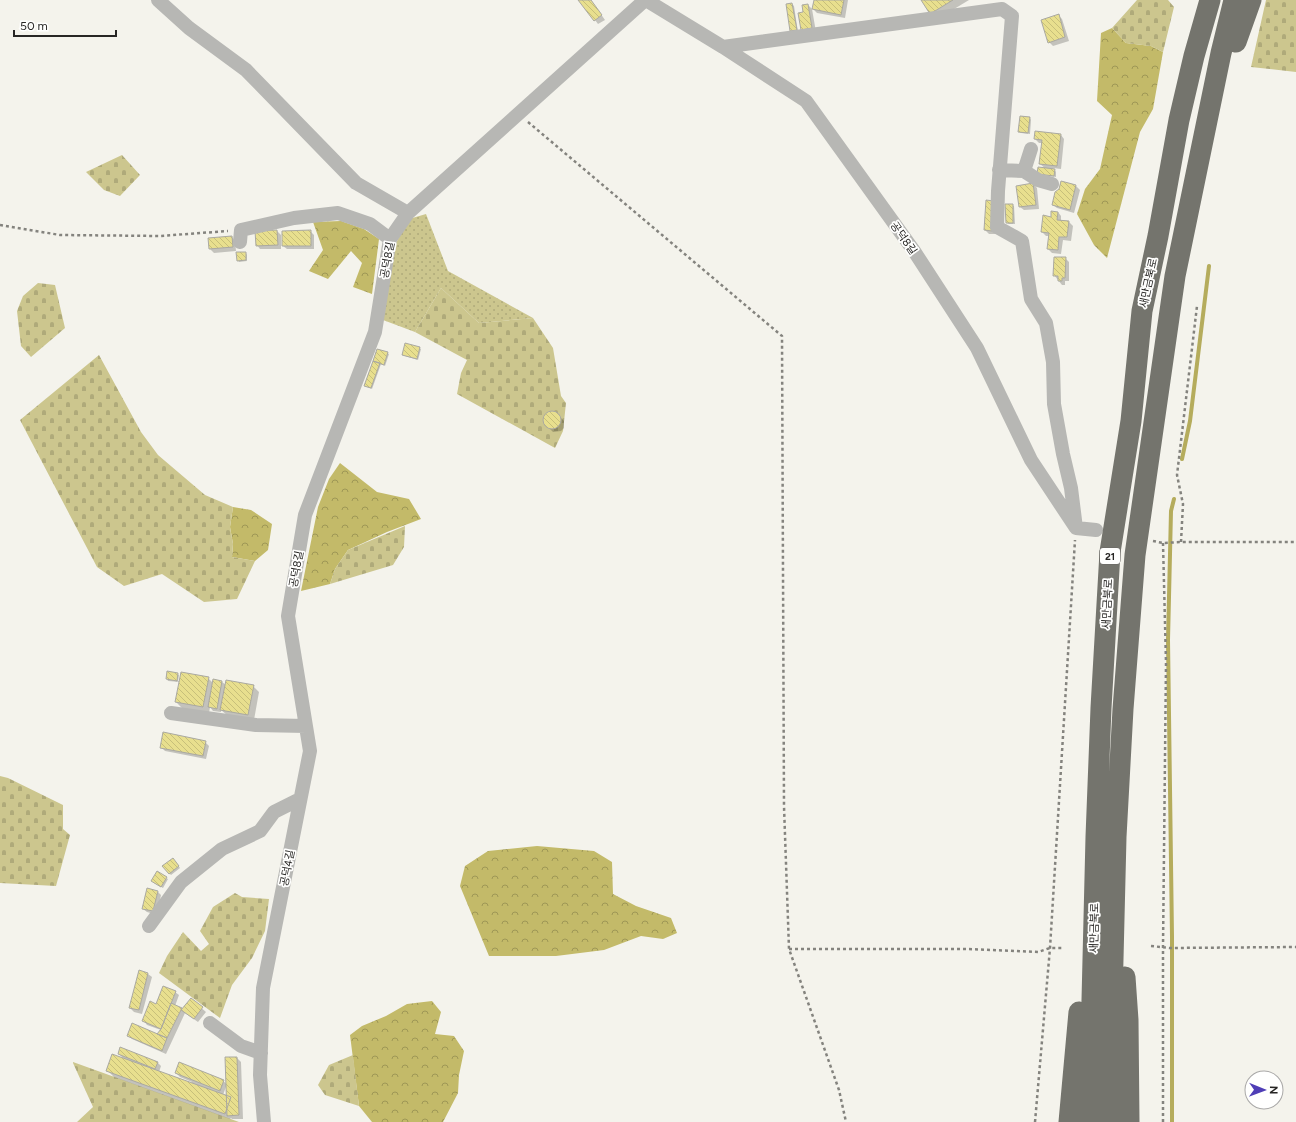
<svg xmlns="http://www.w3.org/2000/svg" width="1296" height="1122" viewBox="0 0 1296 1122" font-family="Figtree,'Noto Sans KR',sans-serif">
	<defs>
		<pattern id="grass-dots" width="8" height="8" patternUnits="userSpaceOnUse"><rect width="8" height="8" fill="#ccc68e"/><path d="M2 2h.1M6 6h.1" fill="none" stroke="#afaa7a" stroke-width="1.8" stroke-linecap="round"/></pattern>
		<pattern id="forest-crowns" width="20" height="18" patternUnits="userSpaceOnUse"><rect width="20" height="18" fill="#c3ba69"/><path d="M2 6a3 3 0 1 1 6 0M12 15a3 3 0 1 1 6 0" fill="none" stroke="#9e9756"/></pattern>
		<pattern id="cemetery-stones" width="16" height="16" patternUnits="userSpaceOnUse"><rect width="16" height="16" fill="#ccc68e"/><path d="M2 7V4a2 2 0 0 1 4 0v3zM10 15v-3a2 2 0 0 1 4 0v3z" fill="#afaa7a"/></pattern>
		<pattern id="building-back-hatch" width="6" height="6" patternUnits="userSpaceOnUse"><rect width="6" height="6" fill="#e8df8e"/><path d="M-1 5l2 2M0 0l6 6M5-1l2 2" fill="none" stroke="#c7bf7a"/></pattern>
	</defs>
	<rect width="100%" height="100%" fill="#f4f3ec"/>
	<path fill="url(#grass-dots)" d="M426,214L448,271L533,318L479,323L441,288L415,332L383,320L396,243L409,219Z"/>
	<path fill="url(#forest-crowns)" d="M1112,28L1126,43L1151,46L1163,52L1153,109L1140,132L1107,258L1094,245L1077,214L1085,189L1100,169L1112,115L1097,101L1101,33Z
		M341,221L364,229L379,239L372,294L353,287L362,263L351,251L328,279L309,271L323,250L313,222Z
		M340,463L377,492L409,499L421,519L387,532L348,550L335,569L330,584L301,591L318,507L329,479Z
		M233,507L251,510L272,524L268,550L255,561L232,557L233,544L230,527Z
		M537,846L594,851L612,862L613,894L636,906L671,918L677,933L663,939L641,936L604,950L556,956H489L460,886L465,866L488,851Z
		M432,1001L441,1012L435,1034L454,1036L464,1051L459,1075L458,1093L443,1122H372L359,1106L350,1035L362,1026L386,1016L407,1004Z"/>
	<path fill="url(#cemetery-stones)" d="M1137,0H1168L1174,7L1163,52L1151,46L1126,43L1112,28Z
		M1266,0H1296V72L1251,67Z
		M122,155L140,175L120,196L104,190L86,172Z
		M38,283L55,285L65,328L31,357L21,346L17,311L23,296Z
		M441,288L479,323L533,318L553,348L561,396L566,403L563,431L555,448L457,394L461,373L467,360L415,332Z
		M99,355L141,432L158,455L205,495L233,507L230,527L233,544L232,557L255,561L237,599L204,602L162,574L124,586L97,567L20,420Z
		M405,526L404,547L393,565L330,584L335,569L348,550Z
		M0,776L8,778L63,805V829L70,835L56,886L0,883Z
		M235,893L242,897L269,899L265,931L252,958L232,985L220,1018L159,973L167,956L183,932L201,951L209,944L200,931L213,907Z
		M353,1055L359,1106L325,1095L318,1085L329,1065Z
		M73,1063V1062L239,1122H77L93,1107Z"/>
	<path fill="#0003" d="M580,0H591L605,20L598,24Z
		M815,0H848L845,18L817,13L813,9Z
		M922,0H969L936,20Z
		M792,4L794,6L798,32H793Z
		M808,5L812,9L816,32L806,34L804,13Z
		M1058,15L1062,19L1069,41L1053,46L1049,42Z
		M1030,118L1031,120L1030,134L1021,133L1019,131Z
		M1061,135L1064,139L1061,169L1053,168L1056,172V177L1040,175L1046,169L1040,164L1042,143H1039L1035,139Z
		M1062,182L1076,186L1080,190L1074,213L1057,208L1053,205L1060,190Z
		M1033,184L1037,188L1039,209L1024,210L1020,207Z
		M997,205L996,234H989L985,230Z
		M1012,205L1014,206L1015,224H1009L1007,223Z
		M1058,212L1061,216V221L1069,222L1073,226L1071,241L1063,240L1061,254L1052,253L1048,249L1050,236H1046L1042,232L1052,218Z
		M277,231L281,235V249H260L257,245Z
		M310,231L314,235V249H287L283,246Z
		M231,237L235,240L236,251L214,253L210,249L209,239Z
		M246,253L247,255V261L239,262L238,260Z
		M1065,258L1069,262V281H1065V285H1062L1054,275Z
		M419,348L421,349L418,360L405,356L403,355Z
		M387,353L389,354L385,366L381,364L372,389L367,387L365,386Z
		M549,412L556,413L564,421V428L561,431L553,432L545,424V416Z
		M177,674L179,675L178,681H180L208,678L214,684V680L222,682L226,685L253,686L259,692L254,720L227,715L221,710V712L213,711L210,707L209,713L182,708L176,702L180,682L168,681L167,679Z
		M205,742L209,746L206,759L165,751L161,747Z
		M175,861L180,868L171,875L169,873Z
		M166,878L168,879L163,888L154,883Z
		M158,892L161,895L157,915L147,912L143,909Z
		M139,971L148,974L152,977L142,1014L134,1012L130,1008Z
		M175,992L179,995L175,1006L183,1010L191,999L206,1012L198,1022L185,1013L166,1054L132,1039L128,1035H157L161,1030L147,1025L144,1021L157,1005Z
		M119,1054L157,1062L161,1066L159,1072L191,1084L192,1082L180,1077L176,1073L223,1081L227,1084L223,1095L228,1097L237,1058L241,1062L243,1119H232L231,1118L230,1119L114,1077L108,1071L125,1060Z"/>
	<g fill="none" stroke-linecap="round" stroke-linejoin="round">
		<path stroke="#b5ac5c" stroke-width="4" d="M1182,459L1190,421L1209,266
			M1172,1122V937L1168,640L1171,511L1174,499"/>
	</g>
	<path fill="url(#building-back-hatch)" stroke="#aaa9a2" d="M578,0H591L602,15L594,21Z
		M814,0H844L841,15L812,9Z
		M921,0H953L930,14Z
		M792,3L797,30L790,31L786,4Z
		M808,4L812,28L801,30L798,13L803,12L802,5Z
		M1059,14L1065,37L1048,43L1041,20Z
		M1020,116L1030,117L1028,133L1018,132Z
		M1035,131L1061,134L1057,166L1039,164L1042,140L1034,139Z
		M1038,167L1055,169L1054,176L1037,174Z
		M1061,181L1076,185L1070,210L1052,205L1055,192L1059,189Z
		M1033,183L1036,205L1019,207L1016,186Z
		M986,200L994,201L992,231L984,230Z
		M1005,204H1013V223H1006Z
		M1051,211L1058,212L1057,220L1069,221L1067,237H1059L1058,250L1047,249L1049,233L1041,232L1043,215L1051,217Z
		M277,230L278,245L256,246L255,231Z
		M311,230V246H282V231Z
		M232,236L233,247L209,249L208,238Z
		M236,252H246V260L237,261Z
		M1054,257H1066L1065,278H1062V281H1058V276H1053Z
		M405,343L420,347L417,359L402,355Z
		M377,349L388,352L384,365L373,361Z
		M373,361L380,363L371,388L364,386Z
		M543 420a9 9 0 1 1 18 0a9 9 0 1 1-18 0Z
		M167,671L178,673L177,681L166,679Z
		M181,672L209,677L203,707L175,702Z
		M213,679L222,681L217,709L208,707Z
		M226,680L254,685L248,715L220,710Z
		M163,732L206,741L203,756L160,748Z
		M173,858L179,866L169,874L162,866Z
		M157,871L167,877L161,887L151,881Z
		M147,888L158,891L153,911L142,909Z
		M139,970L148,973L139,1010L129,1008Z
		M163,986L176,991L161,1029L142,1021L150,1001L156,1004Z
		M191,998L203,1007L194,1019L181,1010Z
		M171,1003L182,1008L167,1038L157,1034L161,1029Z
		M132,1023L167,1038L162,1051L127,1036Z
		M120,1047L158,1062L155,1069L118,1054Z
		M112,1054L231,1097L225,1114L106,1071Z
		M225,1057H237L239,1115L227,1116Z
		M179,1062L224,1080L220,1091L175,1073Z"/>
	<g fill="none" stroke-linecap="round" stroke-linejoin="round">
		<path stroke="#84837e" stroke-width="2.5" stroke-dasharray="3 3" stroke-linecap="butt" d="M528,122L782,336L784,806L789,949L839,1090L846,1122
			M0,225L60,235L160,236L228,231
			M1153,541L1163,543L1181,542H1296
			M1181,542L1183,504L1177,475L1197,306
			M1163,543L1166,663L1163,947V1122
			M1151,946L1170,948L1296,947
			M789,949H969L1038,952L1050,948H1063
			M1035,1122L1050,948L1075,540"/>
		<path stroke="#b7b7b4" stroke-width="14" d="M158,0L189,28L246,70L356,183L408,213
			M646,0L723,47L806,101L914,251L977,348L1031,460L1076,528L1096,530
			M723,47L1002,9L1012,16L998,191L997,227L1022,241L1031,299L1046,323L1053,362L1054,404L1063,454L1071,488L1076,528
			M999,170L1024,171L1031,149
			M1024,171L1038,180L1052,184
			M240,242L241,230L294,218L338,213L370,224L390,239
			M171,713L256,725L306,726
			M149,926L181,882L222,849L260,831L274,812L300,799
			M210,1023L241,1046L261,1053
			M264,1122L260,1075L263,988L310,751L288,616L305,515L375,332L390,239L408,213L645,0"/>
		<path stroke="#74746d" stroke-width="21" d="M1236,42L1251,0
			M1125,977L1128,1020L1129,1122
			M1069,1122L1079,1012
			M1089,1122L1096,837L1101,708L1110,552L1131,421L1142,311L1158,236L1179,120L1194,56L1210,0
			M1109,1122L1116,837L1123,709L1135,555L1175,276L1221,53L1234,0"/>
	</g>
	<g text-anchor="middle" stroke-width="3.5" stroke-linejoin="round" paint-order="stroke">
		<rect fill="#fffffe" stroke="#686765" stroke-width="1" x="1100" y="548" width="20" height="16" rx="3"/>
		<g font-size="10" font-weight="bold" fill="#272624">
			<text x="1110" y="560">21</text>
		</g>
		<g font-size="11" fill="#272624" stroke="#fffffe">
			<text transform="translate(904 238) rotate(55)" y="4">공덕8길</text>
			<text transform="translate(387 260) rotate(-80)" y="4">공덕8길</text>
			<text transform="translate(1148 283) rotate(-78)" y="4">새만금북로</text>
			<text transform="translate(296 569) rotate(-80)" y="4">공덕8길</text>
			<text transform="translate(1107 604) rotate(-87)" y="4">새만금북로</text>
			<text transform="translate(287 868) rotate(-79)" y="4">공덕4길</text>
			<text transform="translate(1094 928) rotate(-89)" y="4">새만금북로</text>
		</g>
	</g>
	<g transform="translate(1264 1090) rotate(91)"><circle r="19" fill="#fffffe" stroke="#a9a8a7"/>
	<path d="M0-3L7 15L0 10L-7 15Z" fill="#4f3eb6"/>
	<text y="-6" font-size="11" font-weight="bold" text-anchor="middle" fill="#272624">N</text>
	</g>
	<path d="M14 30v6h102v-6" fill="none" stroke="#272624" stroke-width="2"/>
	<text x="20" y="30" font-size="12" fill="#272624" stroke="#fffffe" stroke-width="3" paint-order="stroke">50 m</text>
</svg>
